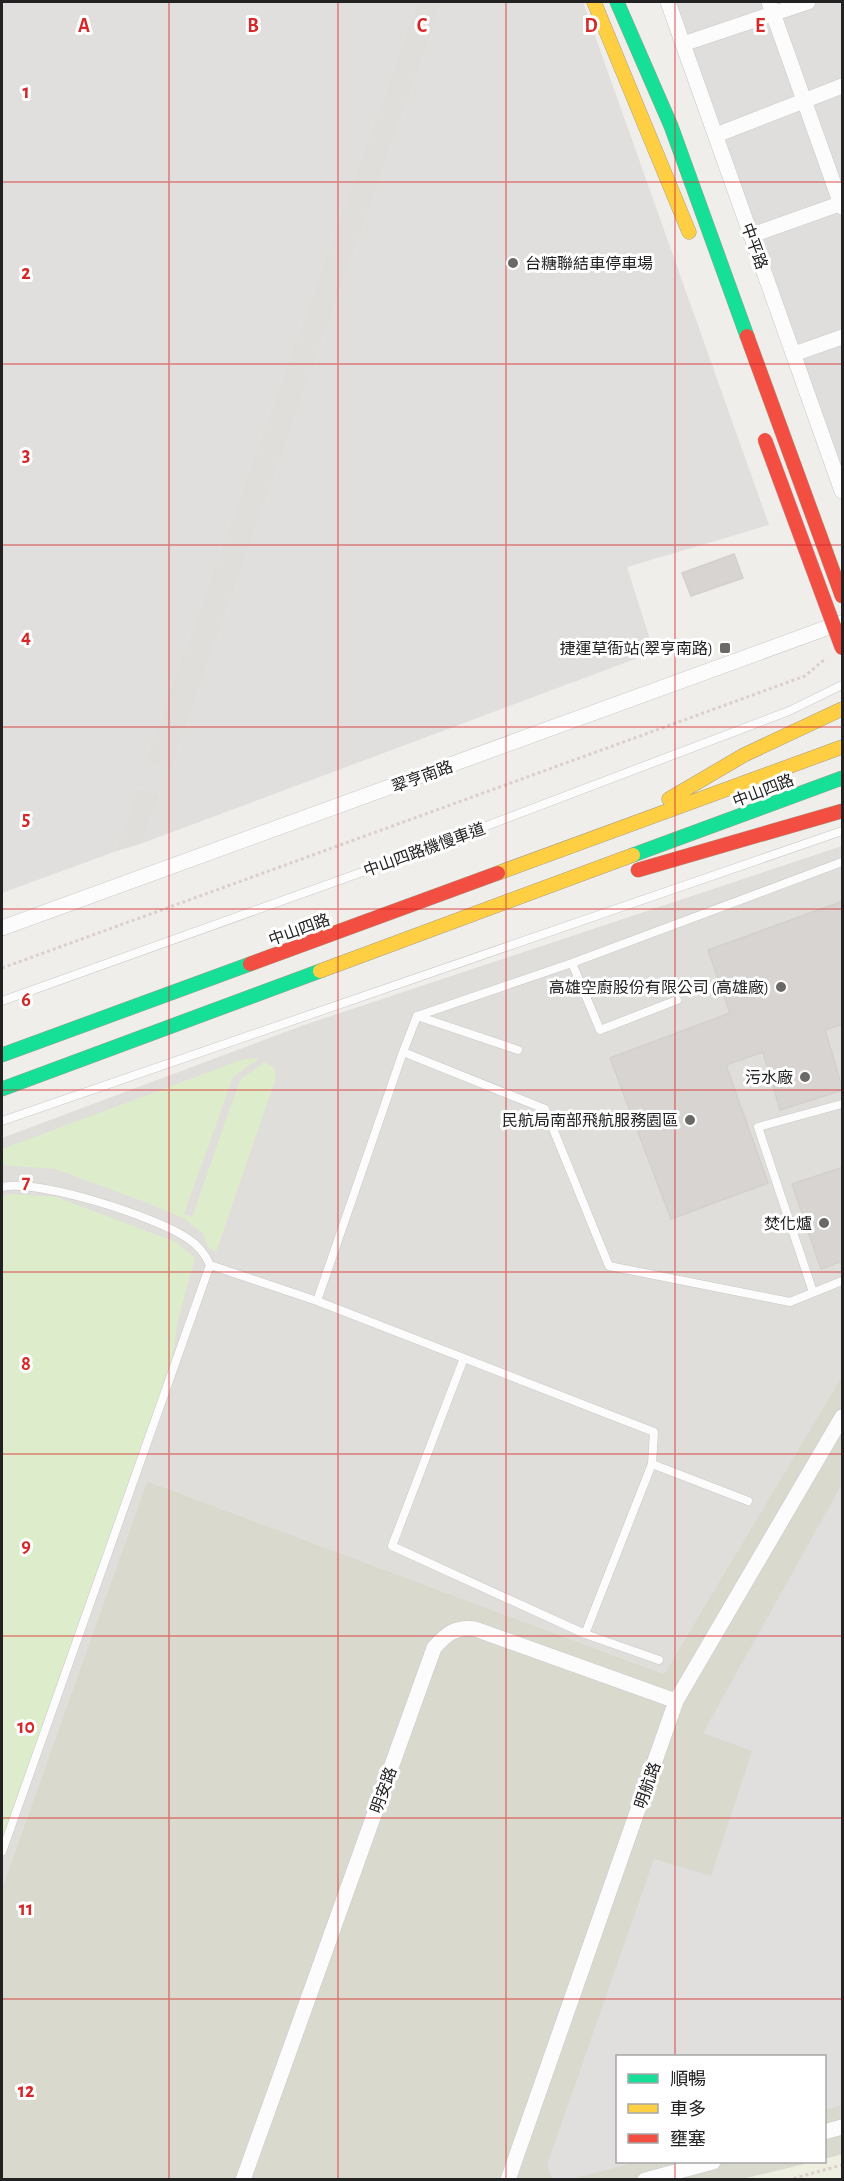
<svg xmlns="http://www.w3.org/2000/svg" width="844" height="2181" viewBox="0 0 844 2181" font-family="'Alegreya Sans','Noto Sans TC',sans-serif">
	<rect width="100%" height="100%" fill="#f0eeeb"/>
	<path fill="#dfdedc" d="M668,2H842V491Z"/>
	<path fill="#e0deda" d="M417,2H443L171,770L144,762Z
		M137,787L160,795L143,843L114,852Z
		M842,846V1376L664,1674L147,1481L2,1888V1138L304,1025Z"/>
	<path fill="#d9d9cd" d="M842,1376V2154L825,2159L824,2056H618V2162H813L742,2180H2V1888L147,1481L664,1674Z"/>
	<path fill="#efefdf" d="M842,2155V2179H742L813,2162H824L825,2159Z"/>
	<path fill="#ddeccb" d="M259,1058L233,1077L184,1214L192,1217L240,1080L265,1062L274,1068L276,1078L216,1252L208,1247L203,1234L185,1219L145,1202L55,1169L2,1165V1149L244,1059Z
		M10,1194L56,1197L176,1242L195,1258L178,1320L171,1368L2,1843V1196Z"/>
	<path fill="#e0dfde" d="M2,2H417L144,762L171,770L443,2H583L769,525L627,567L654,652L143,843L160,795L137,787L114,852L2,893Z
		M842,1484V2105L825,2110L824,2056H618V2162H637L572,2179H552L547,2165L654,1859L711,1876L752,1751L703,1733Z"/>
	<path fill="#d7d4d2" stroke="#d3d0cc" stroke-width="1.5" d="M734,554L743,578L691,596L682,573Z
		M843,901V1024L825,1030L843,1090L780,1110L763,1052L726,1065L768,1183L671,1219L610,1058L730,1013L708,950Z
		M843,1167V1261L821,1269L792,1184Z"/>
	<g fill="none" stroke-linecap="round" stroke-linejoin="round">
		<defs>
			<path id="lane" d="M572,963L600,1030L677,1000
				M2,1001L410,855L789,711L842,685
				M417,1016L403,1052L545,1109L609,1266L790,1302L842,1281
				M417,1016L572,963L842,862
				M417,1016L518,1050
				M2,1121L842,831
				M2,1187C39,1179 154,1216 187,1238C198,1245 205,1253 210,1265L2,1852
				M210,1265L317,1301L654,1432L652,1464L585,1634
				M813,1292L758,1127L842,1104
				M317,1301L403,1052
				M464,1358L392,1546L585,1634L659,1660
				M652,1464L748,1501"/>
			<path id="street" d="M668,2L842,491
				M769,2L842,207
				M683,44L808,2
				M716,135L842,86
				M752,235L842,203
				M794,354L842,337
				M2,928L840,623
				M824,2132L842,2127
				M243,2180L434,1648C446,1634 456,1626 475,1629L676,1701
				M508,2180L676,1701L842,1417
				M645,2180L713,2162"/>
			<path id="fast" d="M617,2L671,126L747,336
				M633,855L842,778
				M2,1055L250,964
				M2,1089L320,971"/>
			<path id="slow" d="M594,2L689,232
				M669,799L744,755L842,709
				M498,873L842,747
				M320,971L633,855"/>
			<path id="jam" d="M747,336L842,596
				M638,870L842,811
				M250,964L498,873"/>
		</defs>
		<use href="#lane" stroke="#c9c8c7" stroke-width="9"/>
		<use href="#street" stroke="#c9c8c7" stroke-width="16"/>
		<use href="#fast" stroke="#a79c86" stroke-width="15"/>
		<use href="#slow" stroke="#a79c86" stroke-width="15"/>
		<use href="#jam" stroke="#a79c86" stroke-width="15"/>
		<path stroke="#dccecd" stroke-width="3" stroke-dasharray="3 3" stroke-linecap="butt" d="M2,968L805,676L825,659
			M788,2180L842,2165"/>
		<use href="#lane" stroke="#fdfcfc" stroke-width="8"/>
		<use href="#street" stroke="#fdfcfc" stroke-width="15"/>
		<use href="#fast" stroke="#16e098" stroke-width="14"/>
		<use href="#slow" stroke="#ffcf43" stroke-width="14"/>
		<use href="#jam" stroke="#f24e42" stroke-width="14"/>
		<defs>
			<path id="jam-bridge" d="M765,440L842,648"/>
		</defs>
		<use href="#jam-bridge" stroke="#c5a2ac" stroke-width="15" stroke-linecap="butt"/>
		<use href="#jam-bridge" stroke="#f24e42" stroke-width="14"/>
	</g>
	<path fill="none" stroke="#d62828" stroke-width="1.5" stroke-opacity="0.55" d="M169,2V2180M338,2V2180M506,2V2180M675,2V2056M2,182H842M2,364H842M2,545H842M2,727H842M2,909H842M2,1090H842M2,1272H842M2,1454H842M2,1636H842M2,1818H842M2,1999H842M675,2162V2180"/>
	<g fill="#6a6968" stroke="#fff" stroke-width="2">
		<circle cx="513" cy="263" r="6"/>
		<rect x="719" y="642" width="12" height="12" rx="3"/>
		<circle cx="781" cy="987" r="6"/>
		<circle cx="805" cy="1077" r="6"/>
		<circle cx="690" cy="1120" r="6"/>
		<circle cx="824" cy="1223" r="6"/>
	</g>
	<g text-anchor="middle" stroke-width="6" stroke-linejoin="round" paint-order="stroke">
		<g font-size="16" fill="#222" stroke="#fff">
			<text transform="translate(755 246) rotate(70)" y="6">中平路</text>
			<text transform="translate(422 776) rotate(-20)" y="6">翠亨南路</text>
			<text transform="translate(763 790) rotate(-21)" y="6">中山四路</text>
			<text transform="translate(424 849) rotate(-20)" y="6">中山四路機慢車道</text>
			<text transform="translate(299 929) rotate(-20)" y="6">中山四路</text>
			<text transform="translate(647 1785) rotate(-71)" y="6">明航路</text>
			<text transform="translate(383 1790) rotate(-70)" y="6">明安路</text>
		</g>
		<g font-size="16" fill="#222" stroke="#fff" text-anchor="end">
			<text x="525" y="269" text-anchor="start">台糖聯結車停車場</text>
			<text x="713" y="654">捷運草衙站(翠亨南路)</text>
			<text x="769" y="993">高雄空廚股份有限公司 (高雄廠)</text>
			<text x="793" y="1083">污水廠</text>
			<text x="678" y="1126">民航局南部飛航服務園區</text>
			<text x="812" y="1229">焚化爐</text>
		</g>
	</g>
	<g font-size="20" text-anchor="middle" font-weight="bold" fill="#d62828" stroke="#fff" stroke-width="6" stroke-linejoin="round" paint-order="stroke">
		<text x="84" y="32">A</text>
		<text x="253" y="32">B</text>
		<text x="422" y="32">C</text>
		<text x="591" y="32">D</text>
		<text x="760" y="32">E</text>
		<text x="26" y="98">1</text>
		<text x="26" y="279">2</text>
		<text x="26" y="461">3</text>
		<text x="26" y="643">4</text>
		<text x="26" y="825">5</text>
		<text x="26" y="1006">6</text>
		<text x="26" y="1188">7</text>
		<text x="26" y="1370">8</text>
		<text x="26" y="1552">9</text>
		<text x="26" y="1733">10</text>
		<text x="26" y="1915">11</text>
		<text x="26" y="2097">12</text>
	</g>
	<rect width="844" height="2181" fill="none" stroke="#222222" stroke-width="6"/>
	<rect x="616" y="2055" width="210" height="108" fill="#ffffff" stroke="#a7a7a7" stroke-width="1.5"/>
	<rect x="628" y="2074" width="30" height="9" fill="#16e098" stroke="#a7a7a7" stroke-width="1.5"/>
	<text x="670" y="2085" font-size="18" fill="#222222">順暢</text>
	<rect x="628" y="2104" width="30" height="9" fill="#ffcf43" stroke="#a7a7a7" stroke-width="1.5"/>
	<text x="670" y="2115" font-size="18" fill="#222222">車多</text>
	<rect x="628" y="2134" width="30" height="9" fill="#f24e42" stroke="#a7a7a7" stroke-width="1.5"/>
	<text x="670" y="2145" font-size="18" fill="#222222">壅塞</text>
</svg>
